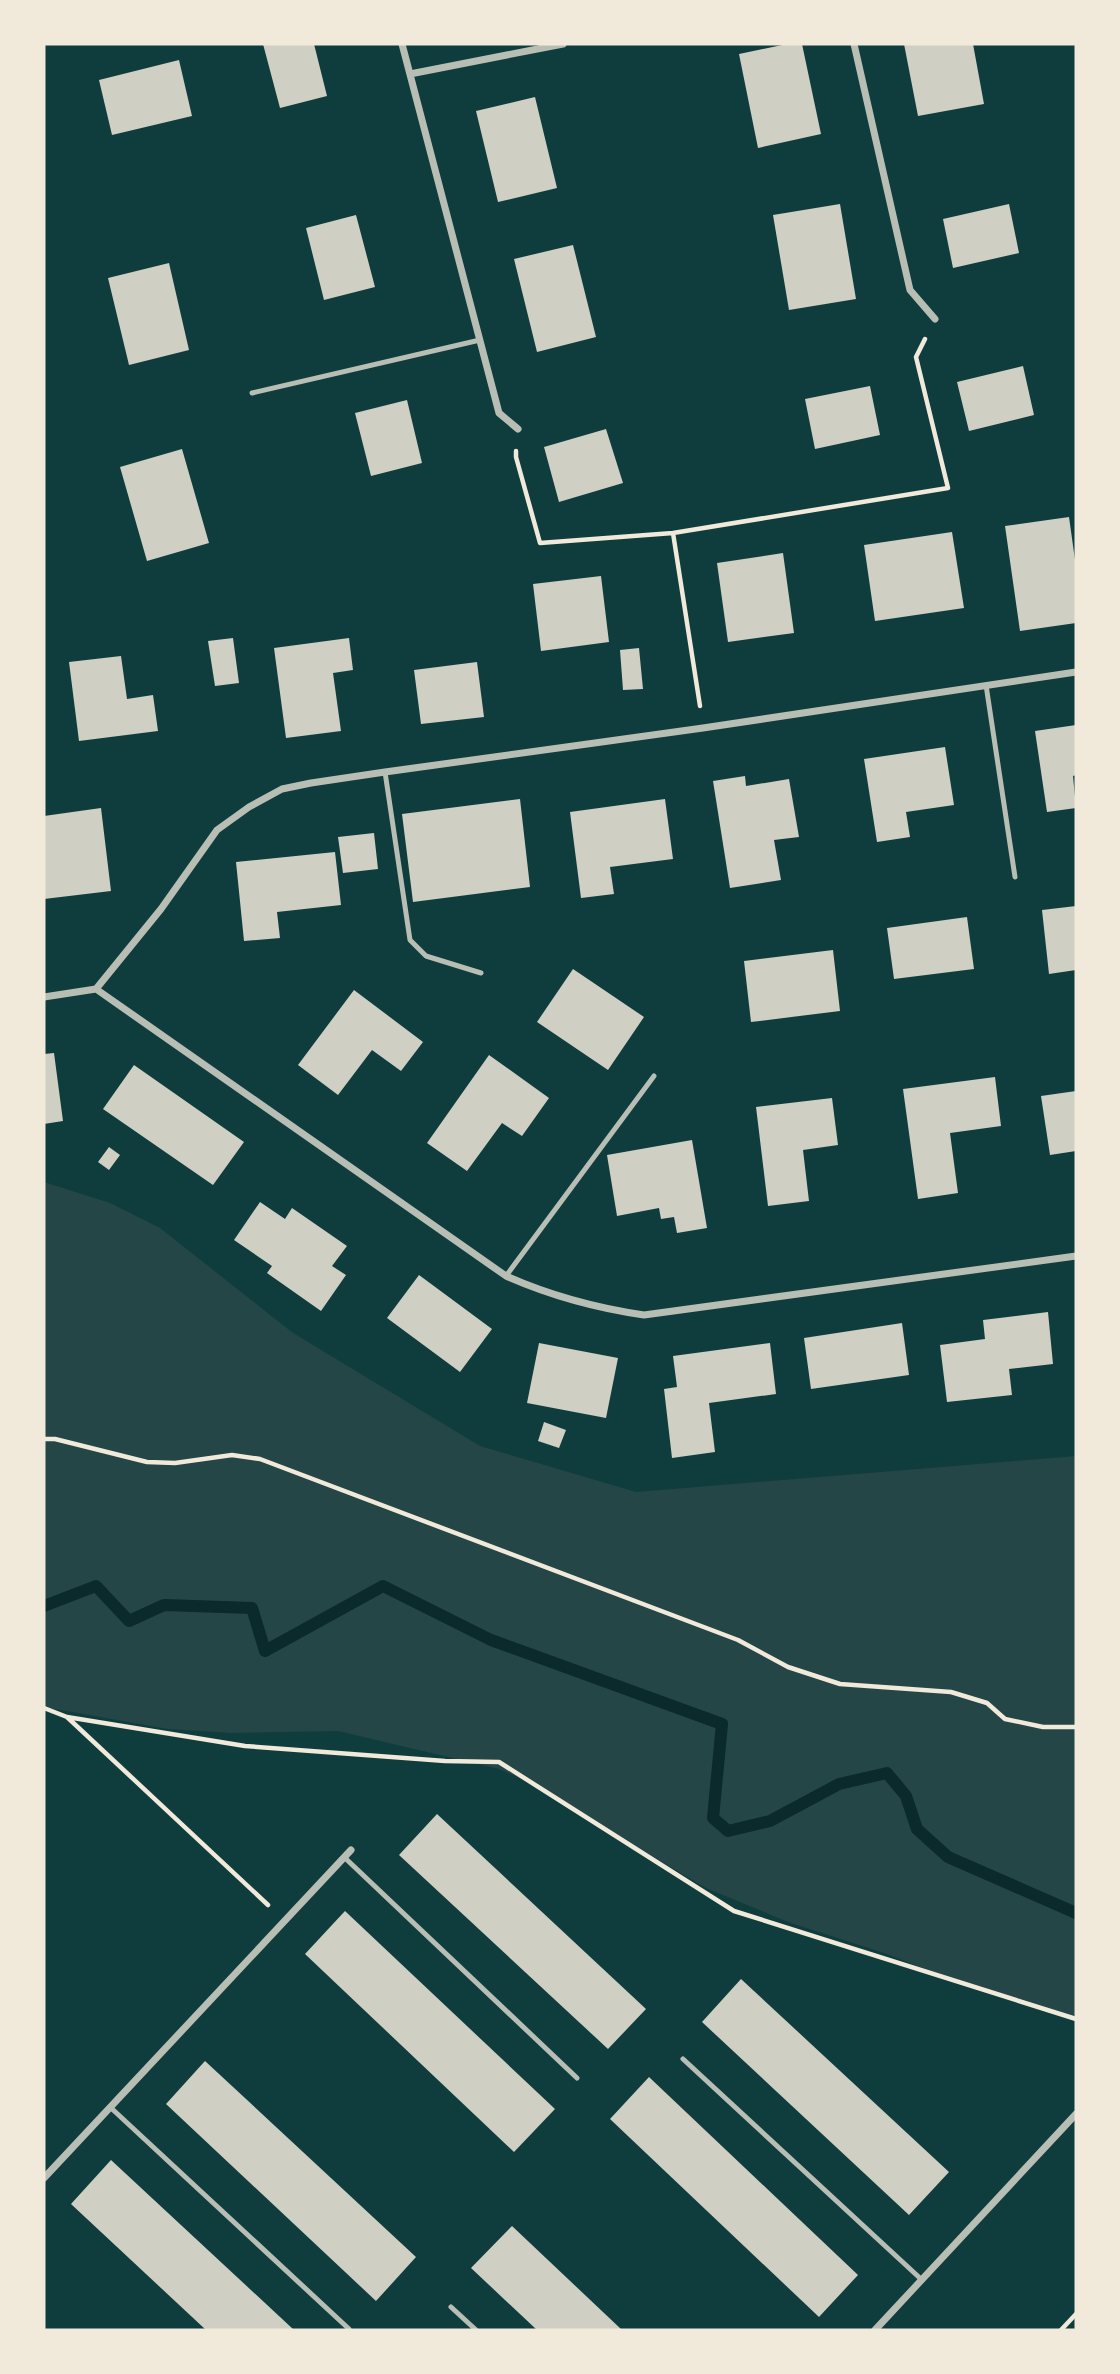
<svg xmlns="http://www.w3.org/2000/svg" width="1120" height="2374" viewBox="0 0 1120 2374" font-family="Montserrat,sans-serif">
	<rect width="100%" height="100%" fill="#0f3d3e"/>
	<path fill="#244646" d="M44,1182L110,1203L160,1228L293,1333L480,1446L636,1492L1076,1456V2016L1046,2010L948,1978L887,1954L788,1922L706,1888L596,1823L538,1786L499,1769L338,1731L232,1733L168,1729L44,1707Z"/>
	<g fill="none" stroke-linecap="round" stroke-linejoin="round">
		<path stroke="#0a2a2b" stroke-width="12" d="M44,1606L96,1586L129,1621L164,1605L252,1608L265,1651L383,1586L491,1640L722,1724L713,1818L728,1831L770,1821L839,1784L887,1773L906,1796L917,1829L948,1857L1076,1913"/>
	</g>
	<path fill="#cfcfc3" d="M263,44H314L327,96L280,108Z
		M787,44H802L821,134L758,148L739,54Z
		M904,44H973L984,104L918,116Z
		M179,60L192,116L112,135L99,80Z
		M535,97L557,188L498,202L476,111Z
		M840,204L856,299L789,310L773,215Z
		M1009,204L1019,253L953,268L943,219Z
		M356,215L375,287L324,300L306,228Z
		M573,245L596,337L537,352L514,259Z
		M169,263L189,350L129,365L108,278Z
		M1023,366L1034,415L969,431L957,382Z
		M870,386L880,435L815,449L805,399Z
		M407,400L422,463L371,476L355,413Z
		M606,429L623,483L559,502L544,447Z
		M182,449L209,543L147,561L120,467Z
		M1069,517L1076,567V623L1020,631L1005,526Z
		M952,532L964,608L875,621L864,545Z
		M783,553L794,633L728,642L717,563Z
		M601,576L609,642L541,651L533,584Z
		M233,638L239,683L215,686L208,641Z
		M349,638L353,670L333,673L341,731L286,738L274,648Z
		M639,648L643,689L623,690L620,650Z
		M121,656L127,699L153,695L158,731L79,741L69,662Z
		M477,662L484,717L421,724L414,670Z
		M1076,725V775L1073,776L1076,808L1047,812L1035,731Z
		M945,747L954,805L906,812L910,837L877,842L864,759Z
		M745,776L746,786L789,779L799,837L774,840L781,880L730,888L713,781Z
		M520,799L530,887L413,902L402,814Z
		M665,799L673,859L610,867L614,894L581,898L570,812Z
		M101,808L111,891L44,899V816Z
		M374,833L378,869L343,873L338,837Z
		M335,852L341,905L277,912L280,938L244,941L236,862Z
		M1076,906V970L1049,974L1042,910Z
		M967,917L974,969L894,979L887,928Z
		M833,950L840,1011L751,1022L744,961Z
		M573,969L644,1017L608,1070L537,1022Z
		M354,990L423,1042L401,1071L372,1050L338,1095L298,1065Z
		M54,1053L63,1121L44,1124V1054Z
		M489,1055L549,1098L522,1136L502,1123L467,1171L427,1143Z
		M134,1065L244,1142L213,1185L103,1109Z
		M995,1077L1001,1126L950,1133L958,1193L918,1199L903,1089Z
		M1076,1091V1151L1050,1155L1041,1096Z
		M832,1098L838,1145L803,1150L809,1201L768,1206L756,1107Z
		M692,1140L707,1228L677,1233L674,1217L661,1219L659,1208L617,1216L607,1155Z
		M109,1147L120,1155L109,1170L98,1162Z
		M260,1202L285,1219L292,1208L347,1246L332,1266L346,1275L321,1311L267,1273L272,1266L234,1240Z
		M419,1275L492,1329L460,1372L387,1318Z
		M1048,1312L1053,1364L1009,1369L1012,1395L947,1402L940,1345L985,1339L983,1320Z
		M902,1323L909,1375L811,1389L804,1338Z
		M539,1343L618,1358L606,1418L527,1403Z
		M770,1343L776,1394L709,1403L715,1452L672,1458L664,1389L677,1387L673,1356Z
		M544,1422L566,1430L559,1448L538,1441Z
		M437,1814L646,2009L608,2049L399,1855Z
		M345,1911L555,2109L514,2152L305,1954Z
		M741,1979L949,2172L909,2215L702,2022Z
		M205,2061L416,2257L376,2301L166,2104Z
		M649,2077L858,2275L819,2317L610,2119Z
		M111,2160L294,2330H206L71,2204Z
		M512,2226L622,2330H537L471,2268Z"/>
	<g fill="none" stroke-linecap="round" stroke-linejoin="round">
		<path stroke="#f1e9da" stroke-width="4.5" d="M516,451V457L540,543L673,533L948,488L916,357L925,339
			M673,533L700,706
			M44,1439H55L147,1462L175,1463L232,1455L260,1459L738,1640L788,1667L840,1684L951,1692L987,1703L1005,1719L1043,1727H1076
			M44,1708L67,1717L268,1905
			M67,1717L245,1746L445,1761L499,1762L734,1911L1076,2019
			M1061,2330L1076,2314"/>
		<path stroke="#b8beb3" stroke-width="5" d="M252,393L480,340
			M986,685L1015,877
			M385,772L410,940L426,956L481,973
			M506,1276L654,1076
			M344,1857L577,2078
			M683,2059L922,2280
			M110,2107L349,2329
			M451,2307L476,2330"/>
		<path stroke="#b8beb3" stroke-width="7" d="M402,44L499,413L518,429
			M854,44L910,290L935,319
			M410,74L563,44
			M96,989L506,1276C551,1296 596,1308 644,1315L1076,1256
			M44,997L96,989L161,909L217,830L249,807L282,789L311,783L385,772L703,728L1076,672
			M44,2178L351,1850
			M875,2330L1076,2114"/>
	</g>
	<rect width="1120" height="2374" fill="none" stroke="#f1e9da" stroke-width="91"/>
</svg>
